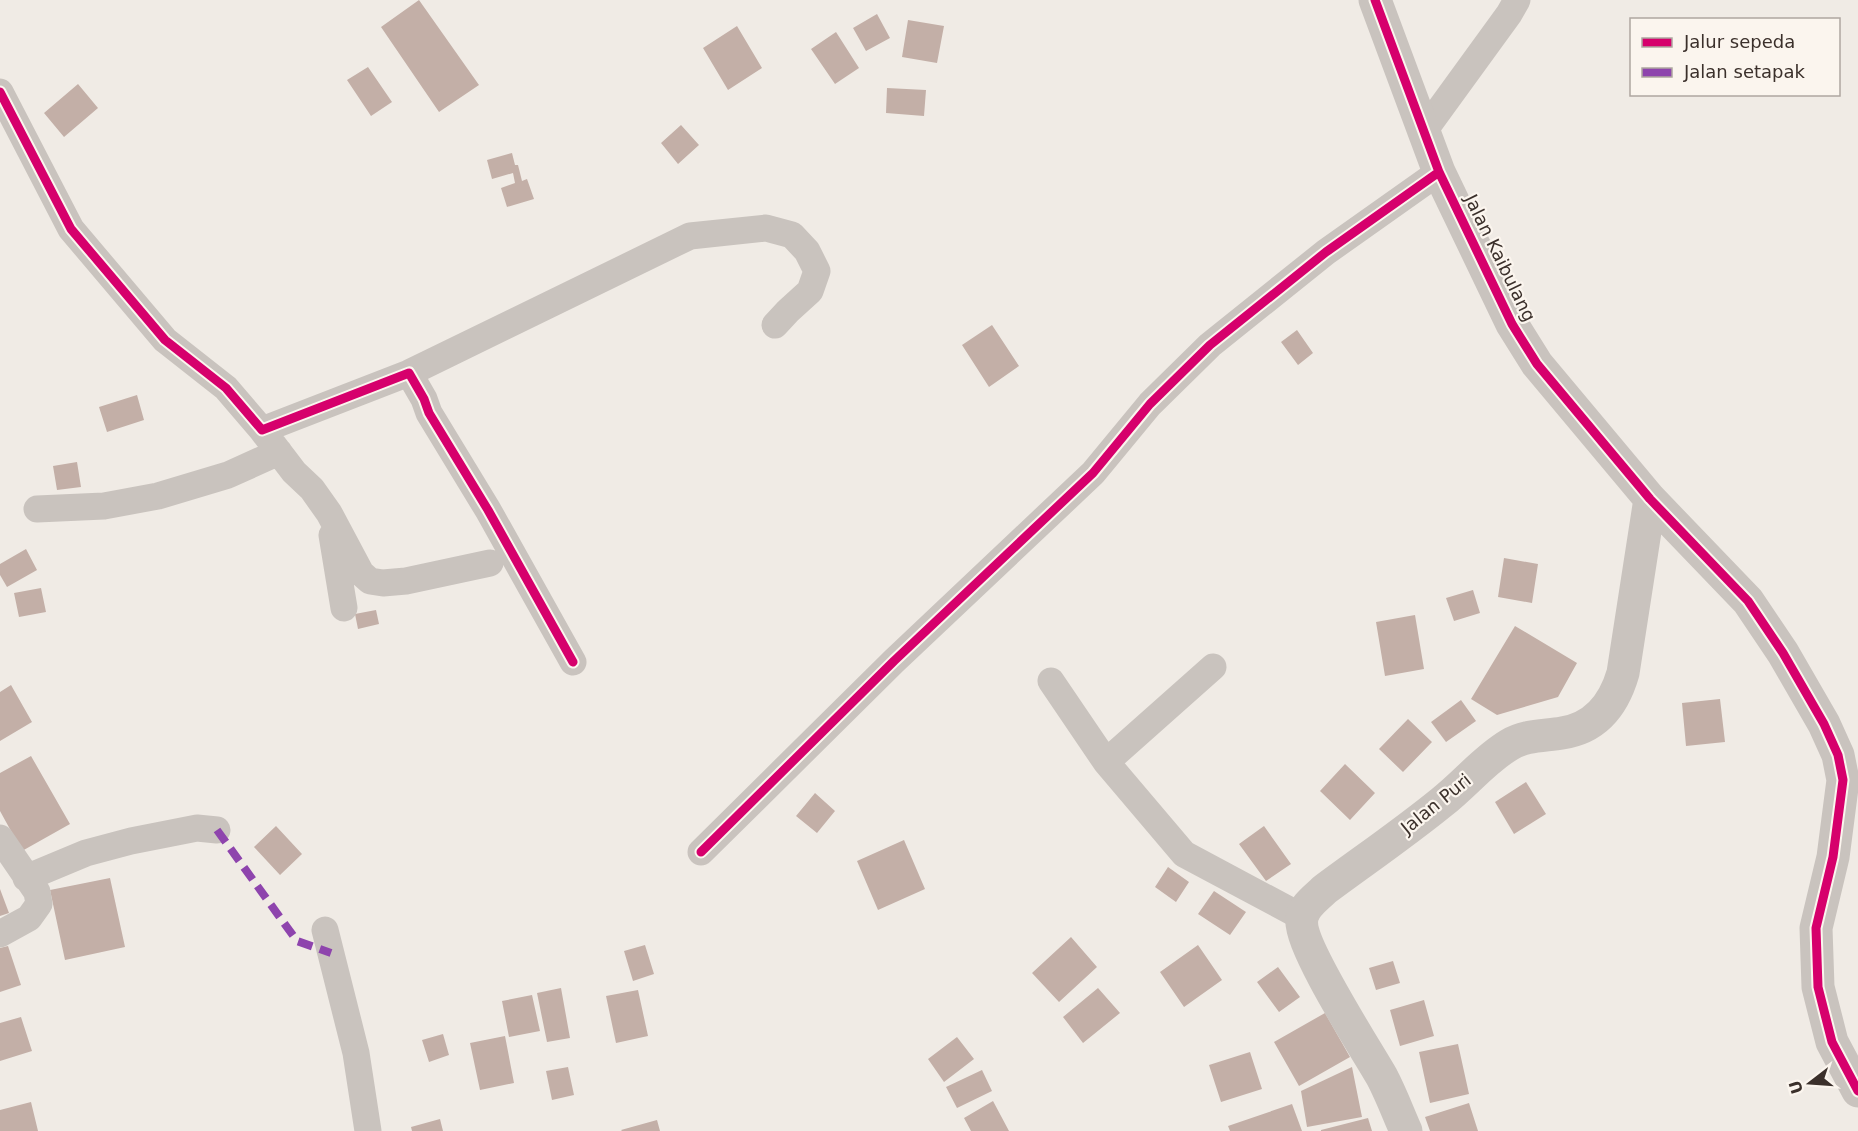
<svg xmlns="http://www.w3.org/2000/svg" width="1858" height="1131" viewBox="0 0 1858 1131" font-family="'DejaVu Sans',sans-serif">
	<rect width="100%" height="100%" fill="#f0ebe5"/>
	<path fill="#c3afa7" d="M419,0L479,85L439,112L381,27Z
		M877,14L890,38L866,51L853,28Z
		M908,20L944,26L937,63L902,57Z
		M737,26L762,68L728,90L703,48Z
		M836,32L859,68L835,84L811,49Z
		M368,67L392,102L371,116L347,80Z
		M78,84L98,108L64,137L44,113Z
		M887,88L926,90L924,116L886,113Z
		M681,125L699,145L678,164L661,143Z
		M512,153L515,165H518L522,181L527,179L534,199L507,207L501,188L515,183L513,173L492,179L487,160Z
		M992,325L1019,366L989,387L962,345Z
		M1297,330L1313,353L1298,365L1281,342Z
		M137,395L144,420L107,432L99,407Z
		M77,462L81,487L57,490L53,466Z
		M26,549L37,570L7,587L0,575V564Z
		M1504,558L1538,564L1532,603L1498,597Z
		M41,588L46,612L19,617L14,593Z
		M1473,590L1480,613L1454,621L1446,598Z
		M376,610L379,624L358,629L355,614Z
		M1415,615L1424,669L1385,676L1376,622Z
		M1515,626L1577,663L1558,697L1497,715L1471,699Z
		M11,685L32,722L0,741V692Z
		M1720,699L1725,742L1686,746L1682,703Z
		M1461,700L1476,721L1446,742L1431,722Z
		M1408,719L1432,742L1403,772L1379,749Z
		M31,756L70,824L22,851L0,811V773Z
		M1345,764L1375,793L1350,820L1320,791Z
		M1526,782L1546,814L1514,834L1495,802Z
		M815,793L835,811L817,833L796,816Z
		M276,826L302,854L280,875L254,847Z
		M1264,826L1291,864L1266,881L1239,844Z
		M904,840L925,889L878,910L857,861Z
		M1168,867L1189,882L1176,902L1155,887Z
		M110,878L125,947L65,960L50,890Z
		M0,889L9,913L0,916Z
		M1214,891L1246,912L1230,935L1198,914Z
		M1071,937L1097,967L1059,1002L1032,973Z
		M645,945L654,974L633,981L624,951Z
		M1198,945L1222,980L1184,1007L1160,972Z
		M8,946L21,985L0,992V948Z
		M1393,961L1400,983L1376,990L1369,968Z
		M1278,967L1300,997L1279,1012L1257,982Z
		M561,988L570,1038L547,1042L537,993Z
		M1098,988L1120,1013L1083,1043L1063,1017Z
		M638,990L648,1036L616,1043L606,996Z
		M532,995L540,1031L509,1037L502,1001Z
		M1424,1000L1434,1036L1400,1046L1390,1010Z
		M1325,1013L1350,1057L1299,1086L1274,1042Z
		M21,1017L32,1051L0,1061V1023Z
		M443,1034L449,1055L429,1062L422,1040Z
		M505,1036L514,1083L480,1090L470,1043Z
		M957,1037L974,1059L944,1082L928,1059Z
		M1458,1044L1469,1094L1430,1103L1419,1052Z
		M1250,1052L1262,1089L1221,1102L1209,1065Z
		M568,1067L574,1095L552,1100L546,1071Z
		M1352,1067L1362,1117L1307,1127L1301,1091Z
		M982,1070L992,1091L957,1108L946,1087Z
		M993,1101L1009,1131H971L964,1118Z
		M31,1102L38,1131H0V1110Z
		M1469,1103L1478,1131H1430L1425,1117Z
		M1292,1104L1302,1131H1230L1228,1126Z
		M1368,1118L1372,1131H1321V1130Z
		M440,1119L443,1131H412L411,1127Z
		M657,1120L660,1131H622L621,1130Z"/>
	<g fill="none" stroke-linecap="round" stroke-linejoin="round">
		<path stroke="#c9c3be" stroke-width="27" d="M0,92L71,229L165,340L226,388L262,430L409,373L424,399L429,413L488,510L573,662
			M1424,131L1509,14L1517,0
			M409,373L690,236L766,228L792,235L807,251L817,271L810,291L788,311L775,325
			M262,430L294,472L312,489L329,513L361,573L370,581L383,583L406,581L490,563
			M37,509L104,506L158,496L228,475L279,452
			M332,535L344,608
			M1051,681L1106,762L1184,854L1302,917
			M1106,762L1213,667
			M0,838L37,892L39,904L29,918L0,934
			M701,852L894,661L1093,473L1150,404L1210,345L1326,252L1439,172
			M26,878L86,853L131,841L197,828L217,830
			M325,930L356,1053L368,1131"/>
		<path stroke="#c9c3be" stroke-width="33" d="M1375,0L1439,172L1512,324L1537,364L1650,499L1748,601L1783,653L1824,724L1838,755L1843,780L1833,857L1816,928L1818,987L1832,1042L1858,1091
			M1406,1131C1398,1113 1391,1094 1382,1077C1366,1049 1297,943 1302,918C1304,906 1316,898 1324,890C1363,861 1404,833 1442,802C1465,784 1484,760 1509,745C1525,735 1544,736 1562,733C1596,728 1614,704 1623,673L1650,499"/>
		<path stroke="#8e44ad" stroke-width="8" stroke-dasharray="15 8" stroke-linecap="butt" d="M217,830L297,941L331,953"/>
		<defs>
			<path id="cycleway" d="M1375,0L1439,172L1512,324L1537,364L1650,499L1748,601L1783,653L1824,724L1838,755L1843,780L1833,857L1816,928L1818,987L1832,1042L1858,1091
				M0,92L71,229L165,340L226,388L262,430L409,373L424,399L429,413L488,510L573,662
				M701,852L894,661L1093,473L1150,404L1210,345L1326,252L1439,172"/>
		</defs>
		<use href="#cycleway" stroke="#fbf5ee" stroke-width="13"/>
		<use href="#cycleway" stroke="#d6006c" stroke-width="9"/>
	</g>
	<g text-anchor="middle" stroke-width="4.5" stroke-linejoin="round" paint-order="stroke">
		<g font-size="18" fill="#3b302b" stroke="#fbf5ee">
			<text transform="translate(1500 258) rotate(64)" y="6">Jalan Kaibulang</text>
			<text transform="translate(1436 804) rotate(-39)" y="6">Jalan Puri</text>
		</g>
	</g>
	<rect x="1630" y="18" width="210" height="78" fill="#fbf5ee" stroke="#aea6a0" stroke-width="1.5"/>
	<rect x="1642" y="38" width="30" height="9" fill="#d6006c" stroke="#aea6a0" stroke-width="1.5"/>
	<text x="1684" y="48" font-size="18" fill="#3b302b">Jalur sepeda</text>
	<rect x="1642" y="68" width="30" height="9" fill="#8e44ad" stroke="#aea6a0" stroke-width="1.5"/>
	<text x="1684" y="78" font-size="18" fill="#3b302b">Jalan setapak</text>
	<g transform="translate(1810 1083) rotate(253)" stroke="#fbf5ee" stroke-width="4.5" paint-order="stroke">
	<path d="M0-4.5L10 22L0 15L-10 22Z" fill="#3b302b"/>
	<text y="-9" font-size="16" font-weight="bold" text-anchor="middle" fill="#3b302b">U</text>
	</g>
</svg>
